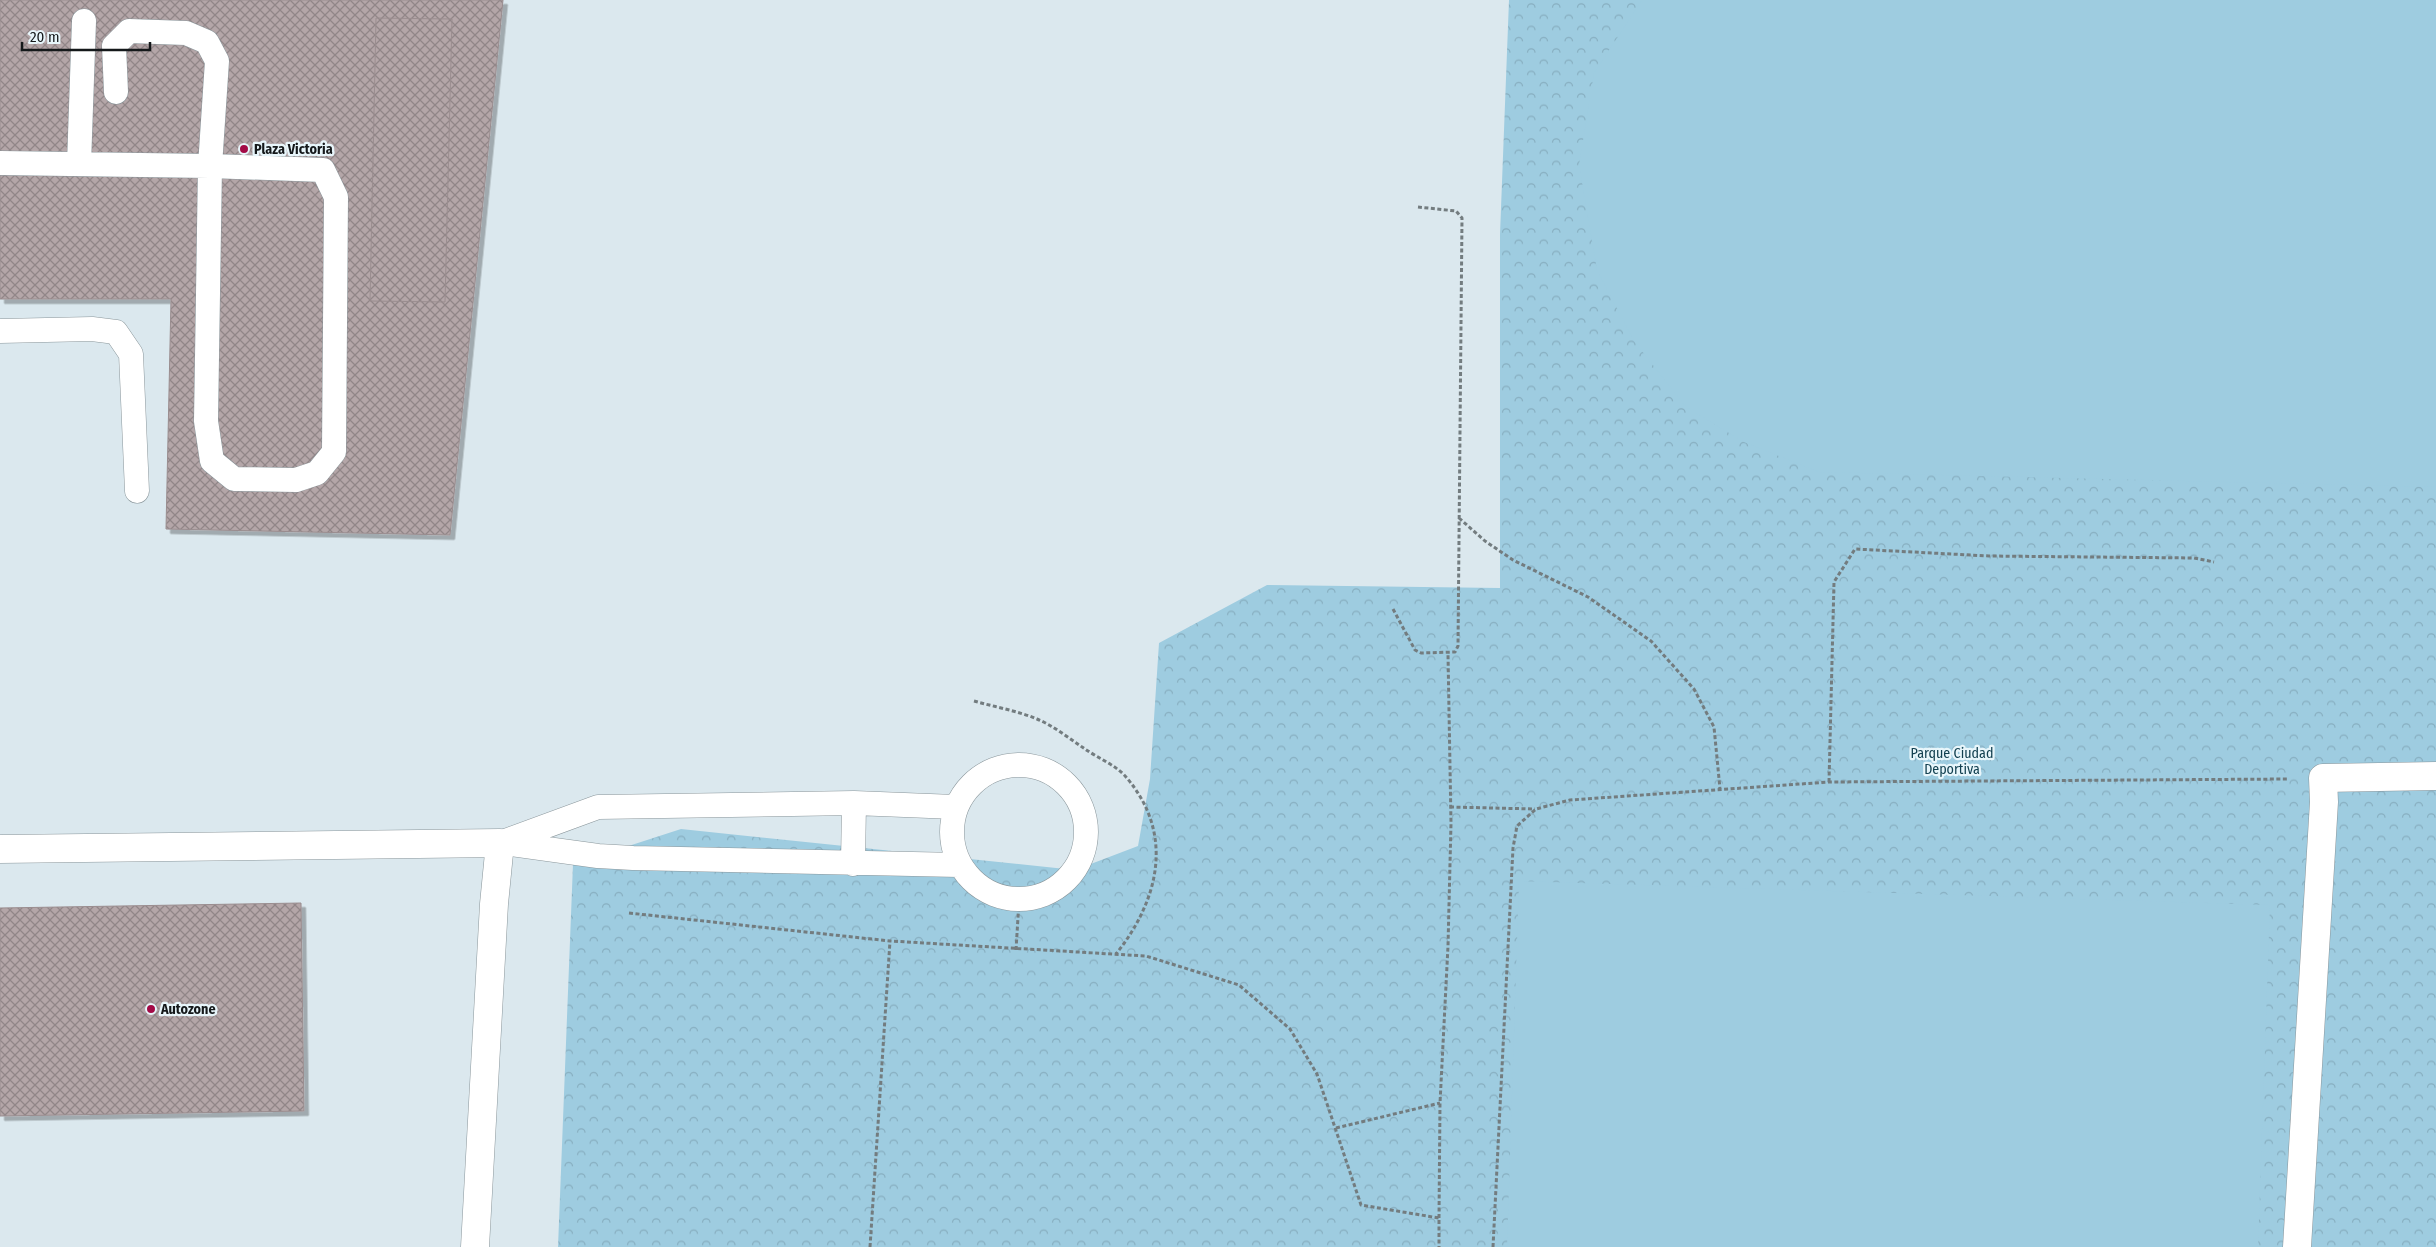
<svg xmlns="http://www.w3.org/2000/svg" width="2436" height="1247" viewBox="0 0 2436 1247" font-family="'Fira Sans Condensed',sans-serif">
	<defs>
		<pattern id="park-crowns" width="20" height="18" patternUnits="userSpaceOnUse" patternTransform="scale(1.25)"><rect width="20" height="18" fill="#9ecce0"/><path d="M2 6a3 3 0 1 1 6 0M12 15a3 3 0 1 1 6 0" fill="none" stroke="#87aec0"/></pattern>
		<pattern id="building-cross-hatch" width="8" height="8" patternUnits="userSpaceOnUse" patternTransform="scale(1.25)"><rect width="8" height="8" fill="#b4a6a8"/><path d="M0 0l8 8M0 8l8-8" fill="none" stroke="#918688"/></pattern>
		<filter id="shadow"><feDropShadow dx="4.5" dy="4.5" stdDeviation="0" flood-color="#0004"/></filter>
	</defs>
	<rect width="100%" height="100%" fill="#dbe8ee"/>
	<path fill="url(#park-crowns)" d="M1509,0H2436V1247H558L573,864L681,829L1075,870L1138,846L1150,779L1159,643L1267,585L1500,588V234Z"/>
	<path fill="#9ecce0" d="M1642,0H2436V487L1819,472L1744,442L1686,407L1634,341L1597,270L1579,165L1594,73Z
		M1519,881L2270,905L2258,1247H1507Z"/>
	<path fill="url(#building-cross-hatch)" stroke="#9a8d8f" filter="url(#shadow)" d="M0,0H503L450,535L166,529L171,299H0Z
		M376,18L452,19L445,302L370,301Z
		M301,903L304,1111L0,1116V908Z"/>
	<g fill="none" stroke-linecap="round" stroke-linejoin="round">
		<defs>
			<path id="service" d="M0,163L210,166L323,170L336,197L334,452L317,473L296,480L234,479L212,461L206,421L210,166L217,61L207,42L186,33L129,31L114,46L116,92
				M79,164L84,21
				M0,331L92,329L116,332L131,354L137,491
				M952 832a67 67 0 1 1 134 0a67 67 0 1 1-134 0Z
				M500,843L598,807L854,803L955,807
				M504,843L598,856L633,858L959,865
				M853,864L854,803"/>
			<path id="pedestrian" d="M2297,1247L2324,802L2323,778L2436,776"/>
			<path id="minor" d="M0,849L500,843L494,904L475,1247"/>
		</defs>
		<use href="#service" stroke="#8a969b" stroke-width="25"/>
		<use href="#pedestrian" stroke="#8a969b" stroke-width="29"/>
		<use href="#minor" stroke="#8a969b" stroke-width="29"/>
		<path stroke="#737c7f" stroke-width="3" stroke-dasharray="4 2.5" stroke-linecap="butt" d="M1459,518L1485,541L1513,560L1588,597L1651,641L1694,689L1714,727L1720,789
			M1393,609L1415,650L1421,653L1455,652L1458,646L1462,218L1456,211L1418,207
			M974,701C995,707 1018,711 1037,719C1054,726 1070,739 1085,749C1098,758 1117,766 1126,777C1175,834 1159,900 1116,954
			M1829,782L1834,582L1855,549L1989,556L2194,558L2214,562
			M1450,807L1535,809
			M629,913L890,941L1146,956L1239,985L1290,1029L1317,1074L1361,1205L1439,1218V1247
			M1016,950L1019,901
			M1336,1128L1440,1103
			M1439,1218L1440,1103L1448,946L1451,823L1448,654
			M870,1247L890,941
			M1493,1247L1513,848L1517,826L1536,809L1570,800L1829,782L2287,779"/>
		<use href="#service" stroke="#fff" stroke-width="24"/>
		<use href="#pedestrian" stroke="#fff" stroke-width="28"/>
		<use href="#minor" stroke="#fff" stroke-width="28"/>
	</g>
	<g fill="#a30a46" stroke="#e8f6fb" stroke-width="2">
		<circle cx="244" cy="149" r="5"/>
		<circle cx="151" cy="1009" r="5"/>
	</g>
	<g text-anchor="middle" stroke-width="4.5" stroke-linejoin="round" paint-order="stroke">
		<g font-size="14" font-weight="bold" fill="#14181a" stroke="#e8f6fb" text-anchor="start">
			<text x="254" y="154">Plaza Victoria</text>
			<text x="161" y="1014">Autozone</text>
		</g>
		<g font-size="14" fill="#124050" stroke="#e8f6fb">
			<text x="1952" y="758">Parque Ciudad<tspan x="1952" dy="16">Deportiva</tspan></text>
		</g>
	</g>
	<path d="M22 42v8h128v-8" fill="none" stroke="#14181a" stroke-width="2.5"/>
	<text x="30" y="42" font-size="15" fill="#14181a" stroke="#e8f6fb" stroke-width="4" paint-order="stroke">20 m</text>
</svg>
